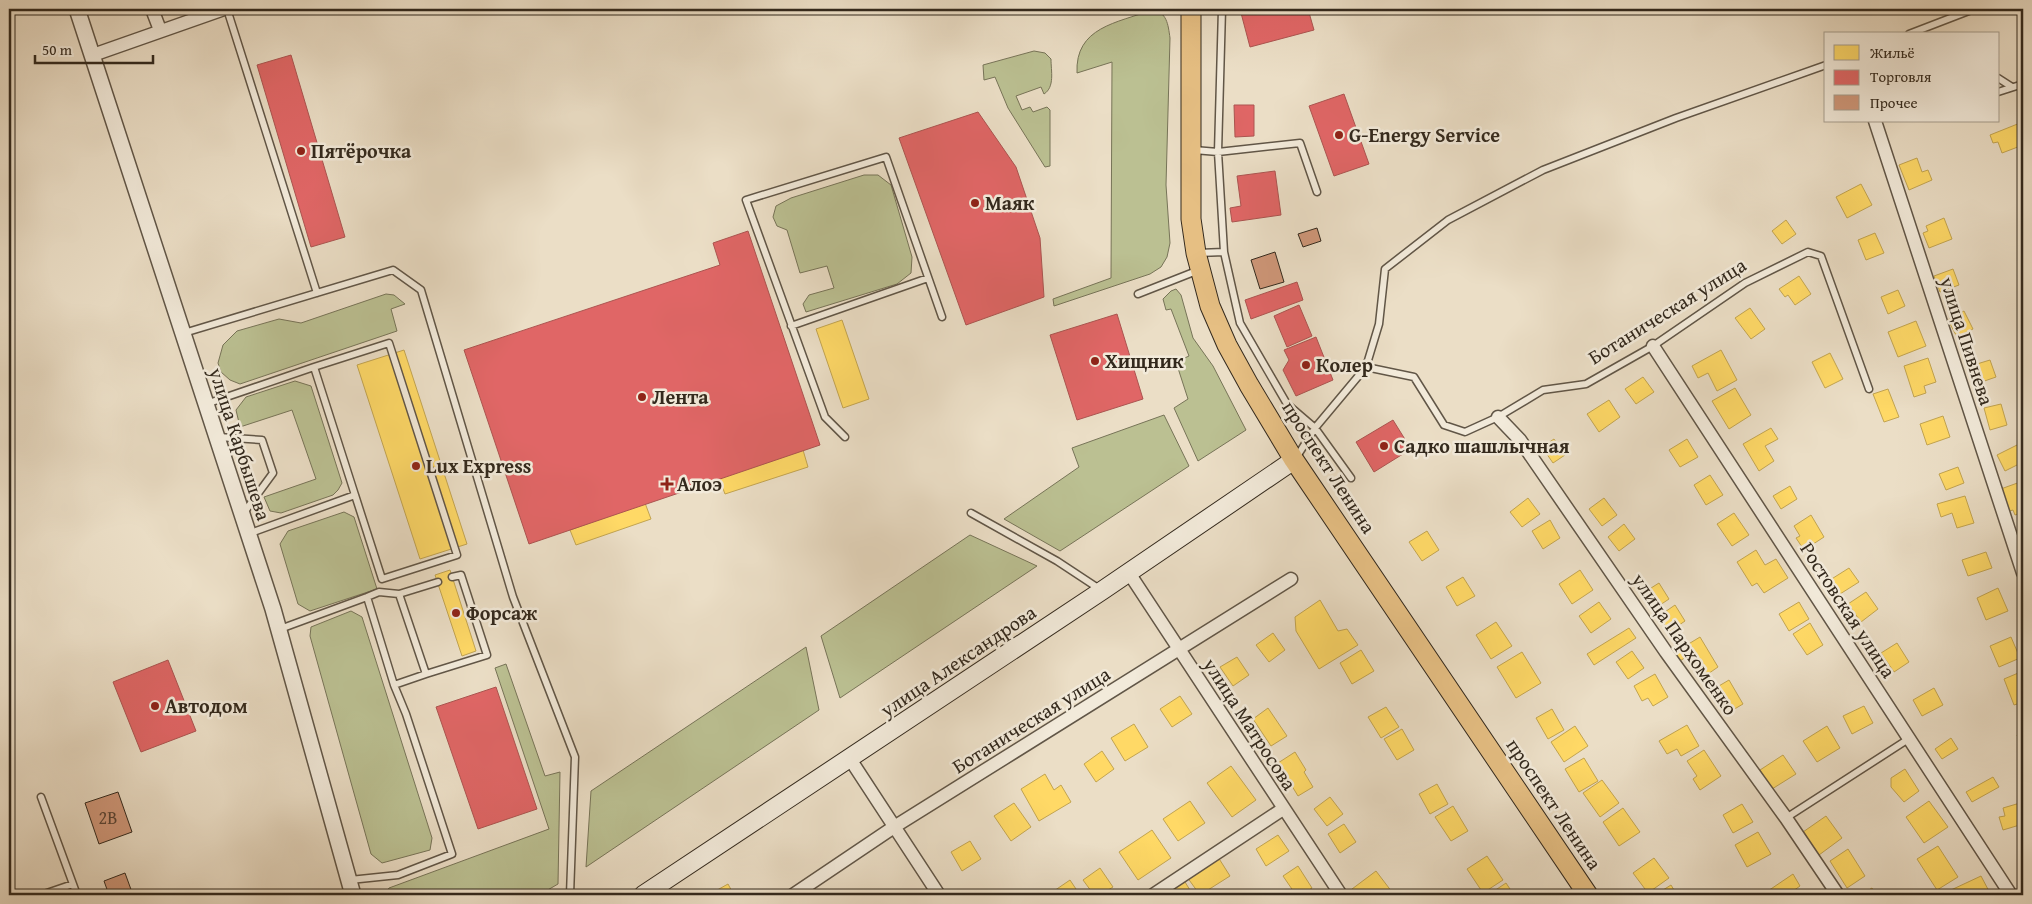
<svg xmlns="http://www.w3.org/2000/svg" width="2032" height="904" viewBox="0 0 2032 904" font-family="'Gentium Book Plus',serif">
	<rect width="100%" height="100%" fill="#ebdec6"/>
	<filter id="stains"><feTurbulence type="fractalNoise" baseFrequency=".004" numOctaves="4"/><feColorMatrix values="0 0 0 0 .2 0 0 0 0 .09 0 0 0 0 .02 0 0 0 .5 -.17"/></filter>
	<radialGradient id="worn" r=".72"><stop offset=".6" stop-color="#630" stop-opacity="0"/><stop offset="1" stop-color="#630" stop-opacity=".3"/></radialGradient>
	<path fill="#bbc092" stroke="#777458" d="M1152,10C1167,12 1168,24 1170,38L1166,185L1170,243L1167,257L1161,267L1150,274L1054,306L1053,299L1111,278L1112,62L1077,73C1075,27 1117,23 1152,10Z
		M1034,51L1045,53L1051,59C1051,71 1055,87 1044,94L1041,87L1016,96L1022,110L1030,107L1033,112L1047,107L1050,110V166L1045,167L1008,108L995,77L984,80L983,65Z
		M864,175H878L891,185L912,257L911,273L897,284L806,312L803,304L809,295L834,288L827,266L800,273L787,230L777,226L773,217L776,206L791,198Z
		M1176,289L1181,295L1193,338L1213,366L1246,430L1198,461L1174,408L1188,399L1176,362L1189,356L1171,309L1166,310L1163,299L1171,291Z
		M386,294L394,295L405,304L391,309L397,331L240,384L230,380L221,372L218,363L223,345L237,331L279,319L301,323Z
		M295,381L311,386L342,483L338,490L333,495L281,513L270,511L264,497L316,479L292,410L240,427L236,410L246,397Z
		M1164,415L1189,466L1060,551L1004,519L1079,467L1072,448Z
		M344,512L354,517L377,589L310,611L298,604L280,544L288,531Z
		M970,535L1037,566L840,698L821,636Z
		M351,611L362,617L432,838L430,850L382,863L371,854L310,636L311,627Z
		M806,647L819,710L586,867L591,791Z
		M506,664L545,776L560,772L558,884L539,895H384L389,888L549,829L495,668Z"/>
	<path fill="#ffd966" stroke="#c2a450" d="M2020,123L2023,131V145L2002,153L1998,142L1993,143L1990,135Z
		M1917,158L1922,172L1928,170L1932,180L1909,190L1899,165Z
		M1861,184L1872,205L1847,218L1836,197Z
		M1944,218L1952,239L1929,248L1923,233L1928,231L1926,226Z
		M1786,220L1796,234L1782,244L1772,231Z
		M1875,233L1884,253L1866,260L1858,240Z
		M1953,269L1959,285L1940,292L1934,276Z
		M1799,276L1811,294L1795,305L1788,295L1785,297L1779,289Z
		M1898,290L1905,306L1888,314L1881,297Z
		M1750,308L1765,329L1751,339L1735,318Z
		M1964,311L1973,329L1957,337L1948,320Z
		M842,320L869,399L843,408L816,329Z
		M1916,321L1926,346L1898,357L1888,332Z
		M404,350L467,544L420,559L357,365Z
		M1721,350L1737,380L1717,391L1708,373L1698,378L1692,366Z
		M1830,353L1843,379L1825,388L1812,362Z
		M1928,358L1936,382L1924,386L1926,393L1914,397L1904,366Z
		M1990,360L1996,377L1973,385L1967,367Z
		M1643,377L1654,392L1636,404L1625,389Z
		M1735,388L1751,415L1729,429L1712,401Z
		M1888,389L1899,417L1884,422L1873,394Z
		M1609,400L1620,417L1599,432L1587,414Z
		M2001,404L2007,425L1990,430L1984,408Z
		M1943,416L1950,437L1927,445L1920,424Z
		M1771,428L1778,439L1765,446L1774,461L1759,471L1743,444Z
		M1554,439L1565,455L1553,463L1542,447Z
		M1687,439L1698,457L1680,467L1669,450Z
		M2017,445L2023,462L2005,471L1997,455Z
		M803,450L808,467L725,494L719,478Z
		M1958,467L1964,483L1946,490L1939,474Z
		M1710,475L1723,495L1706,505L1694,485Z
		M2023,481V512L2015,515L2013,510L2006,512L1998,490Z
		M1790,486L1797,499L1781,509L1773,496Z
		M1965,496L1974,523L1957,528L1952,513L1941,517L1937,504Z
		M1528,498L1540,514L1522,527L1510,512Z
		M1604,498L1617,515L1602,526L1589,509Z
		M645,503L651,519L576,545L570,530Z
		M1734,513L1749,535L1732,546L1717,524Z
		M1811,515L1824,537L1804,550L1796,538L1800,536L1794,526Z
		M1550,520L1560,538L1543,549L1532,531Z
		M1624,524L1635,539L1619,551L1608,537Z
		M1427,531L1439,550L1422,561L1409,542Z
		M1756,550L1765,565L1776,559L1788,578L1764,593L1757,583L1752,586L1737,562Z
		M1986,552L1992,568L1968,576L1962,560Z
		M1849,568L1859,582L1840,594L1830,580Z
		M450,570L476,651L462,656L435,575Z
		M1580,570L1593,590L1572,604L1559,584Z
		M1463,577L1475,596L1457,606L1446,587Z
		M1659,583L1669,599L1654,609L1643,593Z
		M1998,588L2008,611L1986,620L1977,598Z
		M1866,592L1878,609L1861,622L1848,604Z
		M1320,600L1338,631L1347,629L1358,645L1319,669L1296,631L1295,617Z
		M1599,602L1611,619L1591,633L1579,616Z
		M1799,602L1809,619L1789,631L1779,614Z
		M1675,605L1685,621L1669,632L1659,616Z
		M1496,622L1512,646L1491,659L1476,635Z
		M1810,623L1823,645L1807,655L1793,634Z
		M1629,628L1636,638L1594,665L1587,654Z
		M1273,633L1285,650L1269,662L1256,645Z
		M1700,637L1718,667L1702,678L1688,656L1678,662L1672,654Z
		M2011,637L2020,658L1999,667L1990,646Z
		M1897,643L1909,662L1894,672L1881,653Z
		M1361,650L1374,671L1352,684L1340,663Z
		M1632,651L1644,668L1628,679L1616,662Z
		M1522,652L1541,683L1516,698L1497,667Z
		M1237,657L1249,675L1233,686L1220,667Z
		M2023,671V702L2014,705L2004,679Z
		M1655,674L1668,697L1653,706L1648,698L1642,701L1634,686Z
		M1729,680L1743,704L1726,714L1712,690Z
		M1934,688L1943,705L1922,716L1913,700Z
		M1180,696L1192,714L1172,727L1160,709Z
		M1864,706L1873,723L1852,734L1843,716Z
		M1386,707L1399,727L1381,738L1368,717Z
		M1268,708L1287,736L1271,746L1253,719Z
		M1552,709L1564,730L1548,739L1536,718Z
		M1134,724L1148,747L1125,761L1111,738Z
		M1687,725L1699,746L1681,756L1677,749L1667,754L1659,741Z
		M1575,726L1588,746L1564,762L1551,742Z
		M1827,726L1840,748L1817,762L1803,741Z
		M1402,729L1414,750L1397,760L1384,739Z
		M2023,733V753L2017,735Z
		M1951,738L1958,749L1942,759L1935,749Z
		M1704,750L1721,776L1700,790L1693,779L1697,776L1687,761Z
		M1102,751L1114,769L1096,782L1084,764Z
		M1295,752L1306,770L1304,772L1313,787L1298,796L1278,763Z
		M1783,755L1796,774L1772,789L1760,770Z
		M1584,758L1598,781L1579,792L1565,769Z
		M1231,766L1256,800L1232,817L1207,783Z
		M1905,769L1919,791L1904,802L1891,787V778Z
		M1045,774L1054,790L1061,785L1071,802L1039,821L1021,789Z
		M1993,777L1999,787L1972,802L1966,792Z
		M1602,780L1619,803L1600,817L1583,793Z
		M1437,784L1448,804L1430,814L1419,794Z
		M1330,797L1343,814L1327,826L1314,809Z
		M1190,801L1205,823L1178,841L1163,819Z
		M1929,801L1948,827L1924,843L1906,817Z
		M1014,803L1031,827L1011,841L994,816Z
		M2020,803L2023,815V824L2003,830L1999,817L2005,816L2003,808Z
		M1742,804L1753,822L1733,833L1723,815Z
		M1453,806L1468,831L1451,841L1435,817Z
		M1623,808L1640,832L1619,846L1603,822Z
		M1826,816L1842,838L1819,855L1803,832Z
		M1344,824L1356,842L1340,853L1328,834Z
		M1152,830L1171,858L1138,880L1119,852Z
		M1758,832L1771,854L1747,867L1735,845Z
		M1278,835L1289,851L1266,866L1256,849Z
		M970,841L981,859L962,871L951,852Z
		M1938,846L1958,877L1937,890L1917,859Z
		M1848,849L1865,876L1847,888L1830,861Z
		M1487,856L1503,880L1483,893L1467,869Z
		M1218,857L1230,876L1200,895L1187,877Z
		M1654,858L1669,878L1648,893L1633,873Z
		M1298,866L1312,888L1301,895H1296L1283,876Z
		M1100,868L1113,887L1100,895H1094L1083,880Z
		M1376,871L1392,892L1387,895H1357L1352,889Z
		M1793,874L1800,886L1793,891L1796,895H1762Z
		M1981,876L1991,895H1954L1951,890Z
		M1070,880L1080,895H1048Z
		M1185,882L1193,895H1170L1168,892Z
		M1506,883L1514,895H1488Z
		M728,884L734,895H710V894Z
		M1671,885L1677,895H1655Z
		M1872,888L1876,895H1860Z"/>
	<path fill="#e06666" stroke="#ac5450" d="M1257,9H1308L1314,30L1250,47L1241,13Z
		M291,55L345,237L311,247L257,65Z
		M1344,94L1369,164L1334,176L1309,106Z
		M1234,105H1254V136L1235,137Z
		M978,112L1016,167L1040,238L1044,297L966,325L899,138Z
		M1275,171L1281,215L1232,222L1230,208L1241,206L1237,176Z
		M748,231L820,445L529,544L464,350L720,265L713,243Z
		M1297,282L1303,300L1251,319L1245,300Z
		M1299,305L1312,336L1287,347L1274,316Z
		M1117,314L1143,399L1077,420L1050,335Z
		M1316,337L1333,380L1296,396L1283,370L1289,360L1284,350Z
		M1393,420L1411,449L1374,472L1356,442Z
		M168,660L196,731L141,752L113,682Z
		M496,687L537,809L478,829L436,707Z"/>
	<path fill="#cf9779" stroke="#33291d" d="M1317,228L1321,241L1303,247L1298,234Z
		M1275,252L1284,282L1260,289L1251,260Z
		M118,792L132,832L99,844L85,803Z
		M125,873L133,895H109L104,881Z"/>
	<g fill="none" stroke-linecap="round" stroke-linejoin="round">
		<defs>
			<path id="service" d="M227,9L317,293
				M1222,9L1218,152L1224,252L1240,323L1287,404L1315,428L1351,478
				M1909,34L1974,9
				M1998,78L2012,87
				M1998,92L2023,84
				M1194,150L1218,152L1300,143L1317,192
				M1198,253L1224,252
				M1138,294L1199,270
				M791,326L928,278
				M184,333L393,270L421,290L513,597L575,757L570,895
				M1366,367L1414,377L1444,425L1465,432L1498,417L1543,390L1586,384L1653,346L1745,283L1808,252L1821,256L1869,389
				M206,404L314,367
				M218,437L262,440L273,473L243,514
				M845,437L825,417L746,200L886,157L942,317
				M1296,458L1315,428L1366,367L1379,324L1385,269L1448,220L1543,170L1676,118L1826,65
				M971,513L1057,561L1101,590
				M248,534L355,495L314,367L389,343L457,555L382,579L355,495
				M399,594L438,582
				M280,629L367,597L379,592L399,594L426,674L394,685L367,597
				M426,674L487,655L461,575L452,577
				M41,797L77,895
				M1786,818L1910,738
				M350,880L398,875L452,854L406,714L394,685
				M41,895L73,884"/>
			<path id="minor" d="M152,9L160,30
				M93,55L224,9
				M1875,121L2023,573
				M1653,346L2011,895
				M1498,417L1520,440L1666,652L1786,818L1838,895
				M1129,573L1341,895
				M850,759L939,895
				M793,895L894,827L1291,579
				M1153,895L1283,809"/>
			<path id="tertiary" d="M77,9L273,609L353,895"/>
			<path id="secondary" d="M643,895L1103,590L1294,460"/>
			<path id="primary" d="M1191,9V219L1196,253L1210,306L1227,345L1249,385L1294,460L1588,895"/>
		</defs>
		<use href="#service" stroke="#615647" stroke-width="9"/>
		<use href="#minor" stroke="#615647" stroke-width="15"/>
		<use href="#tertiary" stroke="#615647" stroke-width="18"/>
		<use href="#secondary" stroke="#33291d" stroke-width="20"/>
		<use href="#primary" stroke="#33291d" stroke-width="21"/>
		<use href="#service" stroke="#f2eada" stroke-width="6"/>
		<use href="#minor" stroke="#f2eada" stroke-width="12"/>
		<use href="#tertiary" stroke="#f2eada" stroke-width="15"/>
		<use href="#secondary" stroke="#f2eada" stroke-width="18"/>
		<use href="#primary" stroke="#e6bf83" stroke-width="19"/>
	</g>
	<g fill="#8f2418" stroke="#f2eada" stroke-width="2">
		<circle cx="1339" cy="135" r="5"/>
		<circle cx="301" cy="151" r="5"/>
		<circle cx="975" cy="203" r="5"/>
		<circle cx="1095" cy="361" r="5"/>
		<circle cx="1306" cy="365" r="5"/>
		<circle cx="642" cy="397" r="5"/>
		<circle cx="1384" cy="446" r="5"/>
		<circle cx="416" cy="466" r="5"/>
		<path d="M664.5 476.5h5v5h5v5h-5v5h-5v-5h-5v-5h5z"/>
		<circle cx="456" cy="613" r="5"/>
		<circle cx="155" cy="706" r="5"/>
	</g>
	<g text-anchor="middle" stroke-width="5" stroke-linejoin="round" paint-order="stroke">
		<g font-size="18" fill="#5a4434">
			<text x="108" y="824">2В</text>
		</g>
		<g font-size="20" font-weight="bold" fill="#33291d" stroke="#f2eada" text-anchor="start">
			<text x="1349" y="142">G-Energy Service</text>
			<text x="311" y="158">Пятёрочка</text>
			<text x="985" y="210">Маяк</text>
			<text x="1105" y="368">Хищник</text>
			<text x="1316" y="372">Колер</text>
			<text x="652" y="404">Лента</text>
			<text x="1394" y="453">Садко шашлычная</text>
			<text x="426" y="473">Lux Express</text>
			<text x="677" y="491">Алоэ</text>
			<text x="466" y="620">Форсаж</text>
			<text x="165" y="713">Автодом</text>
		</g>
		<g font-size="20" fill="#33291d" stroke="#f2eada">
			<text transform="translate(1667 311) rotate(-32)" y="7">Ботаническая улица</text>
			<text transform="translate(1967 341) rotate(72)" y="7">улица Пивнева</text>
			<text transform="translate(240 444) rotate(72)" y="7">улица Карбышева</text>
			<text transform="translate(1329 467) rotate(57)" y="7">проспект Ленина</text>
			<text transform="translate(1848 610) rotate(57)" y="7">Ростовская улица</text>
			<text transform="translate(1685 644) rotate(55)" y="7">улица Пархоменко</text>
			<text transform="translate(958 661) rotate(-34)" y="7">улица Александрова</text>
			<text transform="translate(1031 720) rotate(-32)" y="7">Ботаническая улица</text>
			<text transform="translate(1250 724) rotate(57)" y="7">улица Матросова</text>
			<text transform="translate(1554 804) rotate(56)" y="7">проспект Ленина</text>
		</g>
	</g>
	<rect width="2032" height="904" fill="none" stroke="#ebdec6" stroke-width="30"/>
	<rect x="10" y="10" width="2012" height="884" fill="none" stroke="#33291d" stroke-width="2.5"/>
	<rect x="15" y="15" width="2002" height="874" fill="none" stroke="#33291d"/>
	<rect x="1824" y="32" width="175" height="90" fill="#f2eada" stroke="#a69d8e"/>
	<rect x="1834" y="45" width="25" height="15" fill="#ffd966" stroke="#a69d8e"/>
	<text x="1870" y="58" font-size="15" fill="#33291d">Жильё</text>
	<rect x="1834" y="70" width="25" height="15" fill="#e06666" stroke="#a69d8e"/>
	<text x="1870" y="82" font-size="15" fill="#33291d">Торговля</text>
	<rect x="1834" y="95" width="25" height="15" fill="#cf9779" stroke="#a69d8e"/>
	<text x="1870" y="108" font-size="15" fill="#33291d">Прочее</text>
	<path d="M35 55v8h118v-8" fill="none" stroke="#33291d" stroke-width="2.5"/>
	<text x="42" y="55" font-size="15" fill="#33291d" stroke="#f2eada" stroke-width="4" paint-order="stroke">50 m</text>
	<rect width="100%" height="100%" filter="url(#stains)"/>
	<rect width="100%" height="100%" fill="url(#worn)"/>
</svg>
